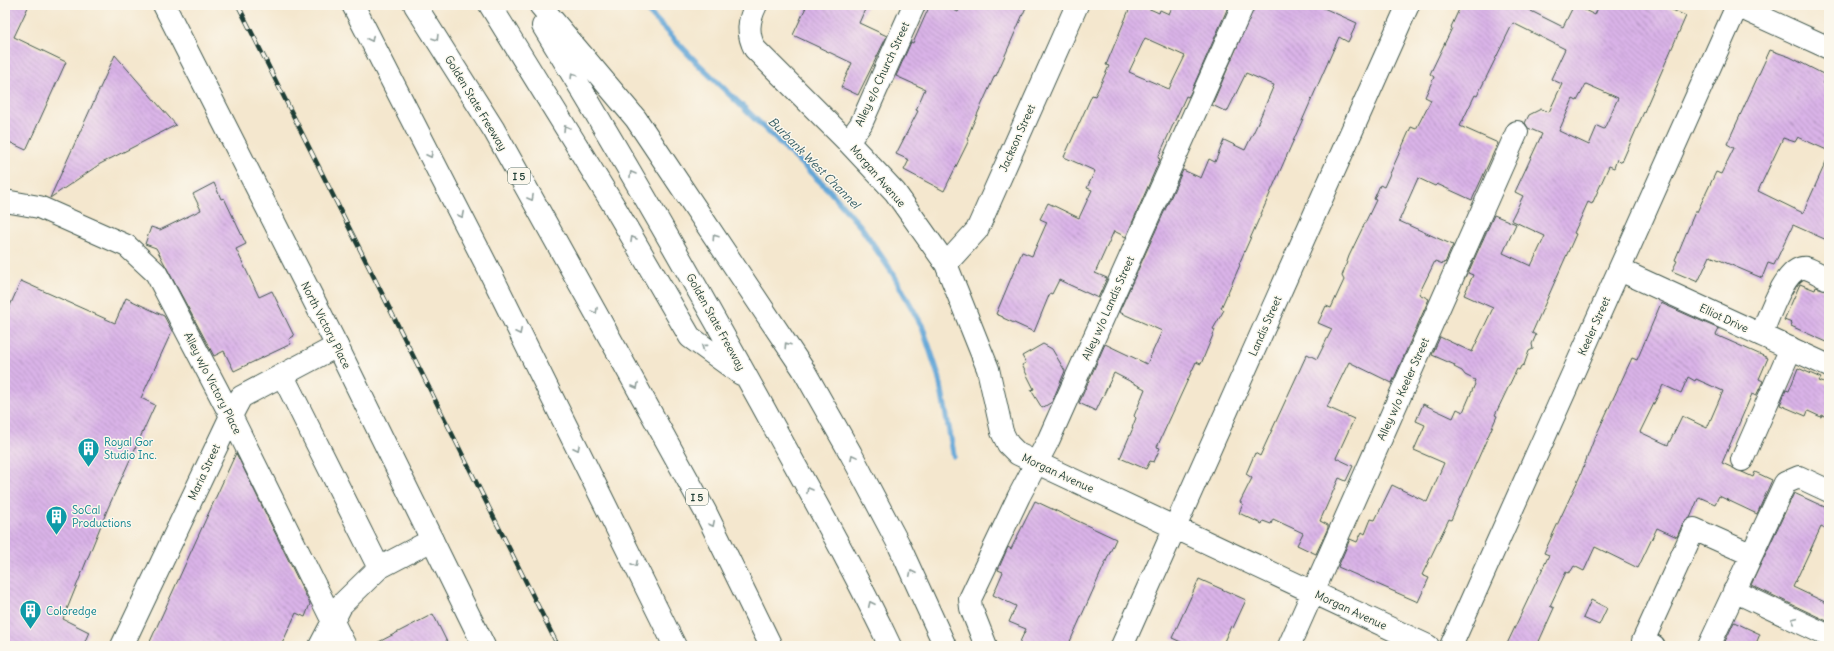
<svg xmlns="http://www.w3.org/2000/svg" width="1834" height="651" viewBox="0 0 1834 651" font-family="Delius,sans-serif">
	<defs>
		<pattern id="building-back-hatch" width="6" height="6" patternUnits="userSpaceOnUse"><rect width="6" height="6" fill="#dab3e8"/><path d="M-1 5l2 2M0 0l6 6M5-1l2 2" fill="none" stroke="#b093bd"/></pattern>
	</defs>
	<rect width="100%" height="100%" fill="#fbf7ec"/>
	<filter id="ink" filterUnits="userSpaceOnUse"><feTurbulence type="fractalNoise" baseFrequency=".025" numOctaves="2"/><feDisplacementMap in="SourceGraphic" scale="8" xChannelSelector="R" yChannelSelector="G"/><feConvolveMatrix kernelMatrix="1 2 1 2 8 2 1 2 1" color-interpolation-filters="sRGB"/></filter>
	<filter id="wash" filterUnits="userSpaceOnUse"><feTurbulence type="fractalNoise" baseFrequency=".012" numOctaves="4" result="noise"/><feDisplacementMap in="SourceGraphic" scale="16" xChannelSelector="R" yChannelSelector="G"/><feGaussianBlur stdDeviation="0.9" result="paint"/><feColorMatrix in="noise" values="0 0 0 0 0 0 0 0 0 0 0 0 0 0 0 0 0 1.4 0 .05"/><feComposite in="paint" operator="in"/></filter>
	<g filter="url(#wash)">
		<rect width="100%" height="100%" fill="#f4e7ce"/>
		<g fill="none" stroke-linecap="round" stroke-linejoin="round">
			<path stroke="#62a6d7" stroke-width="6" d="M642,5L695,61L828,189L861,227L892,272L922,326L939,377L954,456"/>
		</g>
		<g id="blocks">
			<path fill="url(#building-back-hatch)" fill-rule="evenodd" d="M5,5H29L14,37L66,62L26,150L5,140Z
				M807,5H867L859,23L887,36L858,95L841,87L852,63L793,35Z
				M930,5H943L958,12L961,5H1027L996,76L995,75L972,126L967,139L969,140L944,191L904,170L909,160L896,154L918,111L916,110L925,89L896,76L911,42L913,43Z
				M1131,5L1141,10L1143,6L1159,13L1160,10L1169,14L1173,5H1229L1190,94L1188,97L1186,96L1158,158L1160,159L1126,237L1114,231L1095,273L1107,278L1098,298L1059,280L1052,294L1050,293L1034,332L1003,318V317L996,314L1022,252L1032,256L1047,222L1040,219L1048,203L1079,218L1092,190L1087,188L1095,171L1064,157L1092,95L1095,96L1109,66L1106,65ZM1145,38L1185,56L1169,89L1129,72Z
				M1255,5H1317L1357,23L1348,42L1339,37L1239,264L1240,265L1221,308L1224,310L1213,329L1215,330L1201,364L1196,362L1157,447L1160,448L1154,462L1150,461L1146,469L1120,458L1133,428H1132L1136,418L1134,416L1145,389L1114,373L1096,411L1079,403L1105,344L1147,364L1162,331L1119,312L1183,170L1201,178L1209,159L1215,162L1224,140L1245,150L1257,125L1274,85L1246,73L1227,112L1212,105Z
				M1461,5H1519L1563,27L1574,5L1595,15L1599,5H1661L1686,16L1622,162L1617,159L1614,168L1609,166L1592,204L1588,202L1574,233L1576,234L1532,333L1536,335L1532,344L1533,349L1529,351L1524,365L1521,366L1519,370L1517,369L1495,415L1497,416L1451,520L1449,519L1422,575L1429,578L1418,602L1338,567L1350,539L1357,542L1362,532L1365,534L1371,519L1375,520L1392,485L1427,502L1444,463L1414,450L1425,425L1416,421L1423,404L1453,418L1457,409L1463,412L1475,384L1474,383L1475,380L1465,375L1462,371L1454,367L1455,365L1432,355L1440,337L1472,352L1493,308L1464,295L1473,275L1468,273L1494,215L1516,224L1503,253L1531,266L1545,236L1511,220L1523,196L1515,192L1542,134L1528,128L1525,123L1529,115L1541,109L1549,112L1562,84L1551,79L1565,49L1513,23L1484,82L1477,96L1475,95L1460,126L1498,143L1472,200L1437,184L1435,186L1418,178L1399,221L1453,245L1445,263L1444,262L1443,264L1435,261L1419,294L1429,299L1392,383L1349,362L1327,407L1354,419L1336,458L1353,466L1346,481L1339,478L1320,521L1328,525V528L1316,554L1297,545L1303,533L1273,519L1271,524L1263,521L1262,524L1239,513L1243,504L1240,502L1252,478L1246,474L1255,453L1260,456L1307,354L1317,359L1332,329L1318,323L1326,306L1331,308L1344,280L1342,276L1349,256L1376,200L1374,199L1380,185L1384,187L1411,127L1416,129L1431,100L1425,97L1434,77L1430,74L1452,28L1451,27ZM1586,84L1618,98L1604,129L1597,126L1589,145L1559,131L1573,99L1577,101Z
				M1770,50L1790,57L1827,76L1823,84L1829,87V151L1798,137L1795,142L1783,138L1758,191L1803,213L1829,155V241L1793,225L1774,265L1768,263L1762,278L1710,256L1698,282L1672,271L1677,261L1675,260L1695,212H1697L1716,172L1721,174L1734,148L1727,144Z
				M115,55L176,125L100,164L50,198Z
				M214,183L221,199L224,198L246,244L236,249L259,297L272,291L294,336L289,339L291,344L234,371L224,351L214,356L156,248L145,244L151,227L160,230L201,210L193,194Z
				M21,281L115,323L126,298L164,316L172,331L141,398L155,405L108,508L63,619L89,632L83,646H5V317Z
				M1800,284L1815,290L1816,287L1829,291V343L1791,326L1792,323L1784,320Z
				M1661,303L1719,329L1716,335L1768,358L1759,379L1763,381L1756,396L1752,394L1722,463L1753,477L1755,472L1772,480L1757,514L1719,496L1715,504L1699,497L1690,518L1683,523L1677,537L1657,528L1638,568L1595,547L1584,571L1574,566L1571,571L1568,573L1566,572L1550,606L1554,608L1537,646H1506L1549,555L1544,553L1580,476L1593,442L1632,358L1637,360ZM1688,377L1695,381L1696,379L1723,391L1707,428L1682,416L1668,445L1640,432L1663,385L1681,393Z
				M1043,344L1052,349L1065,371L1052,402L1042,408L1031,390L1034,389L1022,365L1026,363L1022,356Z
				M1798,368L1821,378L1819,381L1829,385V418L1822,415L1821,417L1808,411L1806,416L1780,405L1786,390L1789,391Z
				M236,453L310,604L305,617L296,613L281,646H148Z
				M1794,493L1829,509V531L1821,527L1793,587L1829,604V622L1751,585Z
				M1035,501L1116,539L1068,646H1018L1026,629L1009,622L1016,606L993,595L1003,572L998,570L1008,547L1011,549Z
				M1199,579L1246,600L1233,628L1231,626L1222,646H1190L1172,638Z
				M1591,600L1607,608L1599,625L1583,618Z
				M433,614L449,646H371Z
				M1734,622L1760,634L1755,646H1723Z"/>
		</g>
	</g>
	<g filter="url(#ink)">
		<use href="#blocks" fill-opacity="0" stroke="#3f564b" stroke-width="1"/>
		<g fill="none" stroke-linecap="round" stroke-linejoin="round">
			<defs>
				<path id="minor" d="M756,5C748,21 747,34 755,49L848,142L895,192L946,264L988,369L1002,432L1008,444L1018,454L1428,646
					M1735,5L1829,48
					M848,142L861,124L914,5
					M5,201L39,207L127,246L156,273L231,416L345,646
					M946,264L977,230L1077,5
					M1620,270L1829,366
					M1761,335C1768,319 1785,265 1806,268C1813,270 1822,276 1829,279
					M283,376L379,568
					M1742,460L1791,348
					M1734,591L1829,636
					M122,646L231,416L241,397L337,346
					M320,646L342,604L379,568L432,540
					M986,646L971,608L970,599L1019,496L1048,441L1243,5
					M1122,646L1408,5
					M1289,646L1517,132
					M1451,646L1737,6
					M1654,646L1643,641L1694,529L1750,554
					M1709,646L1785,483L1799,477L1829,491"/>
				<path id="major" d="M164,5L337,346L484,646"/>
				<path id="highway" d="M353,5L489,270L675,646
					M415,5L494,130L617,351L705,511L771,646
					M490,5L614,206L690,337L741,374
					M540,5L636,119L803,369L851,454L898,543L945,646
					M543,26C619,150 691,276 761,403C805,484 851,563 890,646"/>
			</defs>
			<use href="#minor" stroke="#3f564b" stroke-width="24"/>
			<use href="#major" stroke="#3f564b" stroke-width="24"/>
			<use href="#highway" stroke="#3f564b" stroke-width="24"/>
			<use href="#minor" stroke="#fff" stroke-width="22"/>
			<use href="#major" stroke="#fff" stroke-width="22"/>
			<use href="#highway" stroke="#fff" stroke-width="22"/>
			<defs>
				<path id="rail" d="M238,5L558,646"/>
			</defs>
			<use href="#rail" stroke="#1f3d34" stroke-width="4.5"/>
			<use href="#rail" stroke="#fbf7ec" stroke-width="3" stroke-dasharray="9" stroke-linecap="butt"/>
		</g>
		<defs><path id="oneway-chevron" d="M-2-3.5L2.5 0L-2 3.5" fill="none" stroke-width="1.6" stroke-linecap="round" stroke-linejoin="round"/></defs>
		<g stroke="#8f9e9a">
			<use href="#oneway-chevron" transform="translate(436 38) rotate(58)"/>
			<use href="#oneway-chevron" transform="translate(371 39) rotate(63)"/>
			<use href="#oneway-chevron" transform="translate(573 75) rotate(-122)"/>
			<use href="#oneway-chevron" transform="translate(566 128) rotate(-121)"/>
			<use href="#oneway-chevron" transform="translate(430 155) rotate(63)"/>
			<use href="#oneway-chevron" transform="translate(632 174) rotate(-120)"/>
			<use href="#oneway-chevron" transform="translate(531 198) rotate(61)"/>
			<use href="#oneway-chevron" transform="translate(461 215) rotate(63)"/>
			<use href="#oneway-chevron" transform="translate(715 237) rotate(-124)"/>
			<use href="#oneway-chevron" transform="translate(633 239) rotate(-120)"/>
			<use href="#oneway-chevron" transform="translate(595 311) rotate(61)"/>
			<use href="#oneway-chevron" transform="translate(519 332) rotate(64)"/>
			<use href="#oneway-chevron" transform="translate(787 345) rotate(-124)"/>
			<use href="#oneway-chevron" transform="translate(704 347) rotate(-144)"/>
			<use href="#oneway-chevron" transform="translate(636 386) rotate(61)"/>
			<use href="#oneway-chevron" transform="translate(577 448) rotate(63)"/>
			<use href="#oneway-chevron" transform="translate(853 457) rotate(-118)"/>
			<use href="#oneway-chevron" transform="translate(809 490) rotate(-119)"/>
			<use href="#oneway-chevron" transform="translate(712 524) rotate(64)"/>
			<use href="#oneway-chevron" transform="translate(635 564) rotate(63)"/>
			<use href="#oneway-chevron" transform="translate(912 573) rotate(-115)"/>
			<use href="#oneway-chevron" transform="translate(871 604) rotate(-115)"/>
			<use href="#oneway-chevron" transform="translate(1794 620) rotate(-155)"/>
		</g>
	</g>
	<defs>
		<symbol id="building-pin" viewBox="-11 -11 22 30"><path d="M0 17L-7.5 6A9.5 9.5 0 1 1 7.5 6Z" fill="#0f9aa8" stroke="#fbf7ec"/><path d="M-4-6H4V6H1V3H-1V6H-4ZM-2.5-4.3h1.7v1.8h-1.7ZM.8-4.3h1.7v1.8H.8ZM-2.5-1h1.7V.8h-1.7ZM.8-1h1.7V.8H.8Z" fill="#fff"/></symbol>
	</defs>
	<g fill-rule="evenodd">
		<use href="#building-pin" x="76" y="436" width="25" height="34"/>
		<use href="#building-pin" x="44" y="504" width="25" height="34"/>
		<use href="#building-pin" x="18" y="598" width="25" height="34"/>
	</g>
	<g text-anchor="middle" stroke-width="3" stroke-linejoin="round" paint-order="stroke">
		<g fill="#fbf7ec" stroke="#61756b" stroke-width="1">
			<rect x="508" y="168" width="22" height="16" rx="3"/>
			<rect x="686" y="489" width="22" height="16" rx="3"/>
		</g>
		<g font-size="10" font-weight="bold" fill="#1f3d34">
			<text x="519" y="180">I 5</text>
			<text x="697" y="501">I 5</text>
		</g>
		<g font-size="11" fill="#1f3d34" stroke="#fbf7ec">
			<text transform="translate(882 74) rotate(-65)" y="4">Alley e/o Church Street</text>
			<text transform="translate(476 103) rotate(59)" y="4">Golden State Freeway</text>
			<text transform="translate(1017 138) rotate(-66)" y="4">Jackson Street</text>
			<text transform="translate(878 176) rotate(49)" y="4">Morgan Avenue</text>
			<text transform="translate(1108 308) rotate(-66)" y="4">Alley w/o Landis Street</text>
			<text transform="translate(1724 318) rotate(25)" y="4">Elliot Drive</text>
			<text transform="translate(716 322) rotate(61)" y="4">Golden State Freeway</text>
			<text transform="translate(326 325) rotate(63)" y="4">North Victory Place</text>
			<text transform="translate(1265 326) rotate(-66)" y="4">Landis Street</text>
			<text transform="translate(1594 326) rotate(-66)" y="4">Keeler Street</text>
			<text transform="translate(213 383) rotate(63)" y="4">Alley w/o Victory Place</text>
			<text transform="translate(1403 389) rotate(-66)" y="4">Alley w/o Keeler Street</text>
			<text transform="translate(204 472) rotate(-65)" y="4">Maria Street</text>
			<text transform="translate(1058 473) rotate(25)" y="4">Morgan Avenue</text>
			<text transform="translate(1351 610) rotate(25)" y="4">Morgan Avenue</text>
		</g>
		<g font-size="11" fill="#0d838f" stroke="#fbf7ec" text-anchor="start">
			<text x="104" y="446">Royal Gor<tspan x="104" dy="13">Studio Inc.</tspan></text>
			<text x="72" y="514">SoCal<tspan x="72" dy="13">Productions</tspan></text>
			<text x="46" y="615">Coloredge</text>
		</g>
		<g font-size="12" font-style="italic" fill="#335c65" stroke="#fbf7ec">
			<text transform="translate(814 163) rotate(45)" y="4">Burbank West Channel</text>
		</g>
	</g>
	<rect width="1834" height="651" fill="none" stroke="#fbf7ec" stroke-width="20"/>
</svg>
